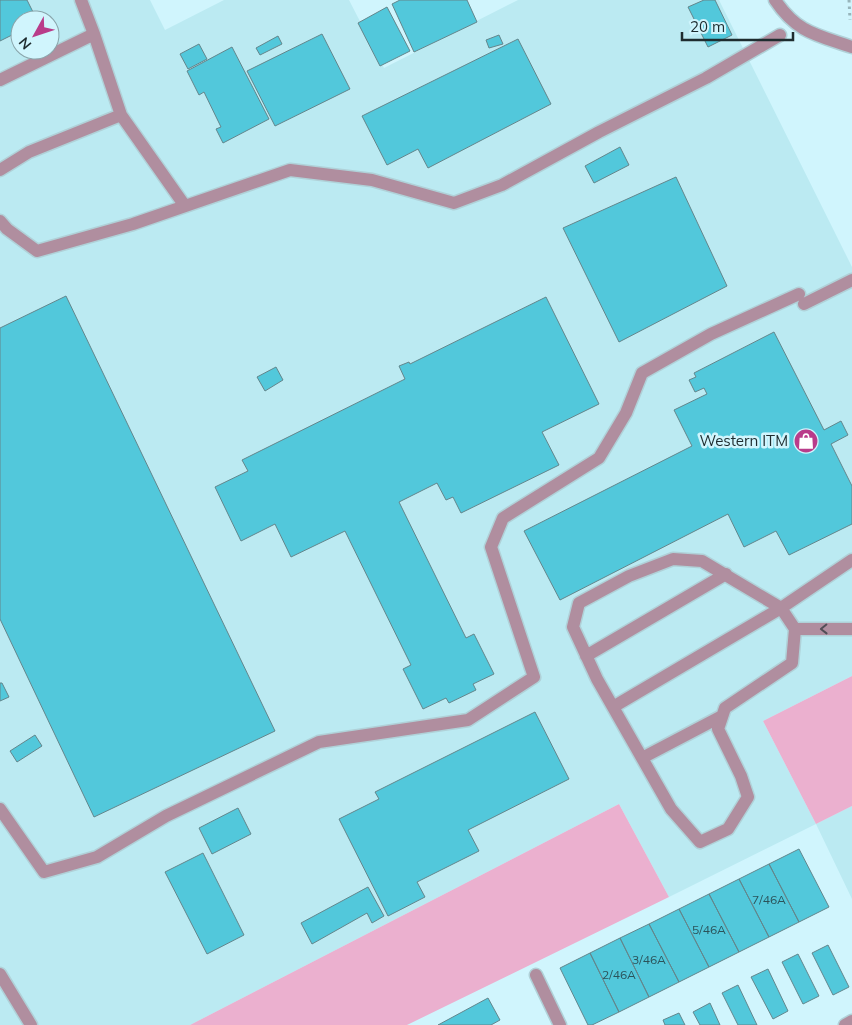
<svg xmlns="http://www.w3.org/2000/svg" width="852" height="1025" viewBox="0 0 852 1025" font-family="Mulish,sans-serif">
	<rect width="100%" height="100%" fill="#d0f5fd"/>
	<path fill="#bbeaf2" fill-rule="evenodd" d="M0,0H150L165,30L224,0H349L384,68L518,0H719L852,267V676L763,721L816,824L852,806V899L816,824L669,897L619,804L190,1025H0ZM20,20H50V50H20Z"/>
	<path fill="#ebb0cf" d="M852,676V806L816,824L763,721Z
		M619,804L669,897L407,1025H190Z"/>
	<path fill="#52c8db" stroke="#63868c" d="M0,0H27L37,20H20V31L0,41Z
		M400,0H467L477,22L414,52L392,4Z
		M704,0H715L732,35L708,47L688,7Z
		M387,7L410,51L380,66L358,23Z
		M322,34L350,89L275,126L247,71Z
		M499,35L503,44L489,48L486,40Z
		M278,36L282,44L260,55L256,48Z
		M518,39L551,104L428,168L418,149L387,165L362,116Z
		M199,44L207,59L188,69L180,54Z
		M232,47L269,119L223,143L216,129L221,127L204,92L199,95L187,71Z
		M620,147L629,165L594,183L585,166Z
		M676,177L727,286L619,342L563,228Z
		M66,296L275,731L94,817L0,619V328Z
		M546,297L599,404L542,432L559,465L461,513L453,497L446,500L437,483L399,502L466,638L474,634L494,674L473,684L476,690L449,703L446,698L423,709L403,669L411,665L345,531L291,557L275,524L241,541L215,487L248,471L242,460L405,379L399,366L409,362L410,364Z
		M774,332L824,430L841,421L848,435L831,444L852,486V524L789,555L776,531L744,547L728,514L560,600L524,531L692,446L674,410L707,394L704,388L695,392L689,380L696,377L694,373Z
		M276,367L283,380L265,391L257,377Z
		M0,683H2L9,697L0,701Z
		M535,712L569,779L468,830L479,851L417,882L425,897L388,916L339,819L379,799L375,792Z
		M35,735L42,746L17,762L10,751Z
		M238,808L251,834L212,854L199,828Z
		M799,849L829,907L799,922L769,864Z
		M203,853L244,935L207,954L165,872Z
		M769,864L799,922L769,937L739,879Z
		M739,879L769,937L739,952L709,894Z
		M368,887L384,916L372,923L367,913L312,944L301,923Z
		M709,894L739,952L709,967L679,909Z
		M679,909L709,967L679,982L649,924Z
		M649,924L679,982L649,997L620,938Z
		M620,938L649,997L619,1012L590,953Z
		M828,945L849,987L833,995L812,953Z
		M590,953L619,1012L592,1025H588L560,968Z
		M798,954L819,996L803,1004L782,962Z
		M768,969L788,1011L773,1019L751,977Z
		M738,985L757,1025H738L722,993Z
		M488,998L500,1020L491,1025H438Z
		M710,1003L720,1025H700L693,1012Z
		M679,1013L685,1025H665L663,1020Z"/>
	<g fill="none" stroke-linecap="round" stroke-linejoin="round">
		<defs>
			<path id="minor" d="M81,0L94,34L121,115
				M775,0C797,33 817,35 852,47
				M0,80L94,34
				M0,170L29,152L121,115L185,206
				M0,221L7,229L37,251L133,224L290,170L372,180L454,203L502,185L599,132L706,78L780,35
				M804,304L852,280
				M673,559L702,561L781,608L795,629L792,663L725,708L718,729L741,776L748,797L728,829L700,842L671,809L597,679L573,627L579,603L629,576Z
				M795,629H852
				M586,656L726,574
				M613,707L781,608L852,560
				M642,758L722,716
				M0,809L44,872L97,857L166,816L319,742L468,720L534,677L491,547L503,518L599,458L626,413L642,373L711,334L799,294
				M0,974L31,1025
				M536,975L560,1025
				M845,1025L852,1021"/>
		</defs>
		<use href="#minor" stroke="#b0d1d8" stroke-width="15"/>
		<path stroke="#97b5bb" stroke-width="3" stroke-dasharray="2.5 4" stroke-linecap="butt" d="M849,0L850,20"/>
		<use href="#minor" stroke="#b08e9f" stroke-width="12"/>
	</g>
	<defs><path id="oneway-chevron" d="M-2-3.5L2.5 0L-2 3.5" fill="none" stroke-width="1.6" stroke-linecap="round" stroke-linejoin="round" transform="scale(1.25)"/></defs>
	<use stroke="#514e56" href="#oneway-chevron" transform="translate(824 629) rotate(179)"/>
	<defs>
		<symbol id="shop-disc" viewBox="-11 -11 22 22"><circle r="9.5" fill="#b93c8a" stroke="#d0f5fd"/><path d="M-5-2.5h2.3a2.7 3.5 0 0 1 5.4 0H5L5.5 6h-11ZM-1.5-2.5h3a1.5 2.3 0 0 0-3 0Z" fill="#fff"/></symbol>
	</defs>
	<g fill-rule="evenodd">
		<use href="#shop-disc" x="792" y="427" width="28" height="28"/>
	</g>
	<g text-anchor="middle" stroke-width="5" stroke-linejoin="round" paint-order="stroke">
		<g font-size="12" fill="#2b535a">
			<text x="769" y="904">7/46A</text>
			<text x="709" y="934">5/46A</text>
			<text x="649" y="964">3/46A</text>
			<text x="619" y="979">2/46A</text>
		</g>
		<g font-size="15" fill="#1e2c2f" stroke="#d0f5fd" text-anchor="end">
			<text x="788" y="446">Western ITM</text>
		</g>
	</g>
	<g transform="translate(35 35) rotate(230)"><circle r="24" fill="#d0f5fd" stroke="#89a5ab"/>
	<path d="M0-4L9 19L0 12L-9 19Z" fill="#b93c8a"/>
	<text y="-8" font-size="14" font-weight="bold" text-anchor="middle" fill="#1e2c2f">N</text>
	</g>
	<path d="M682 32v8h111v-8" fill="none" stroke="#1e2c2f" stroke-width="2.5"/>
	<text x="690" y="32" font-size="15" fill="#1e2c2f" stroke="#d0f5fd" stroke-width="4" paint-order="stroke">20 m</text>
</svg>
